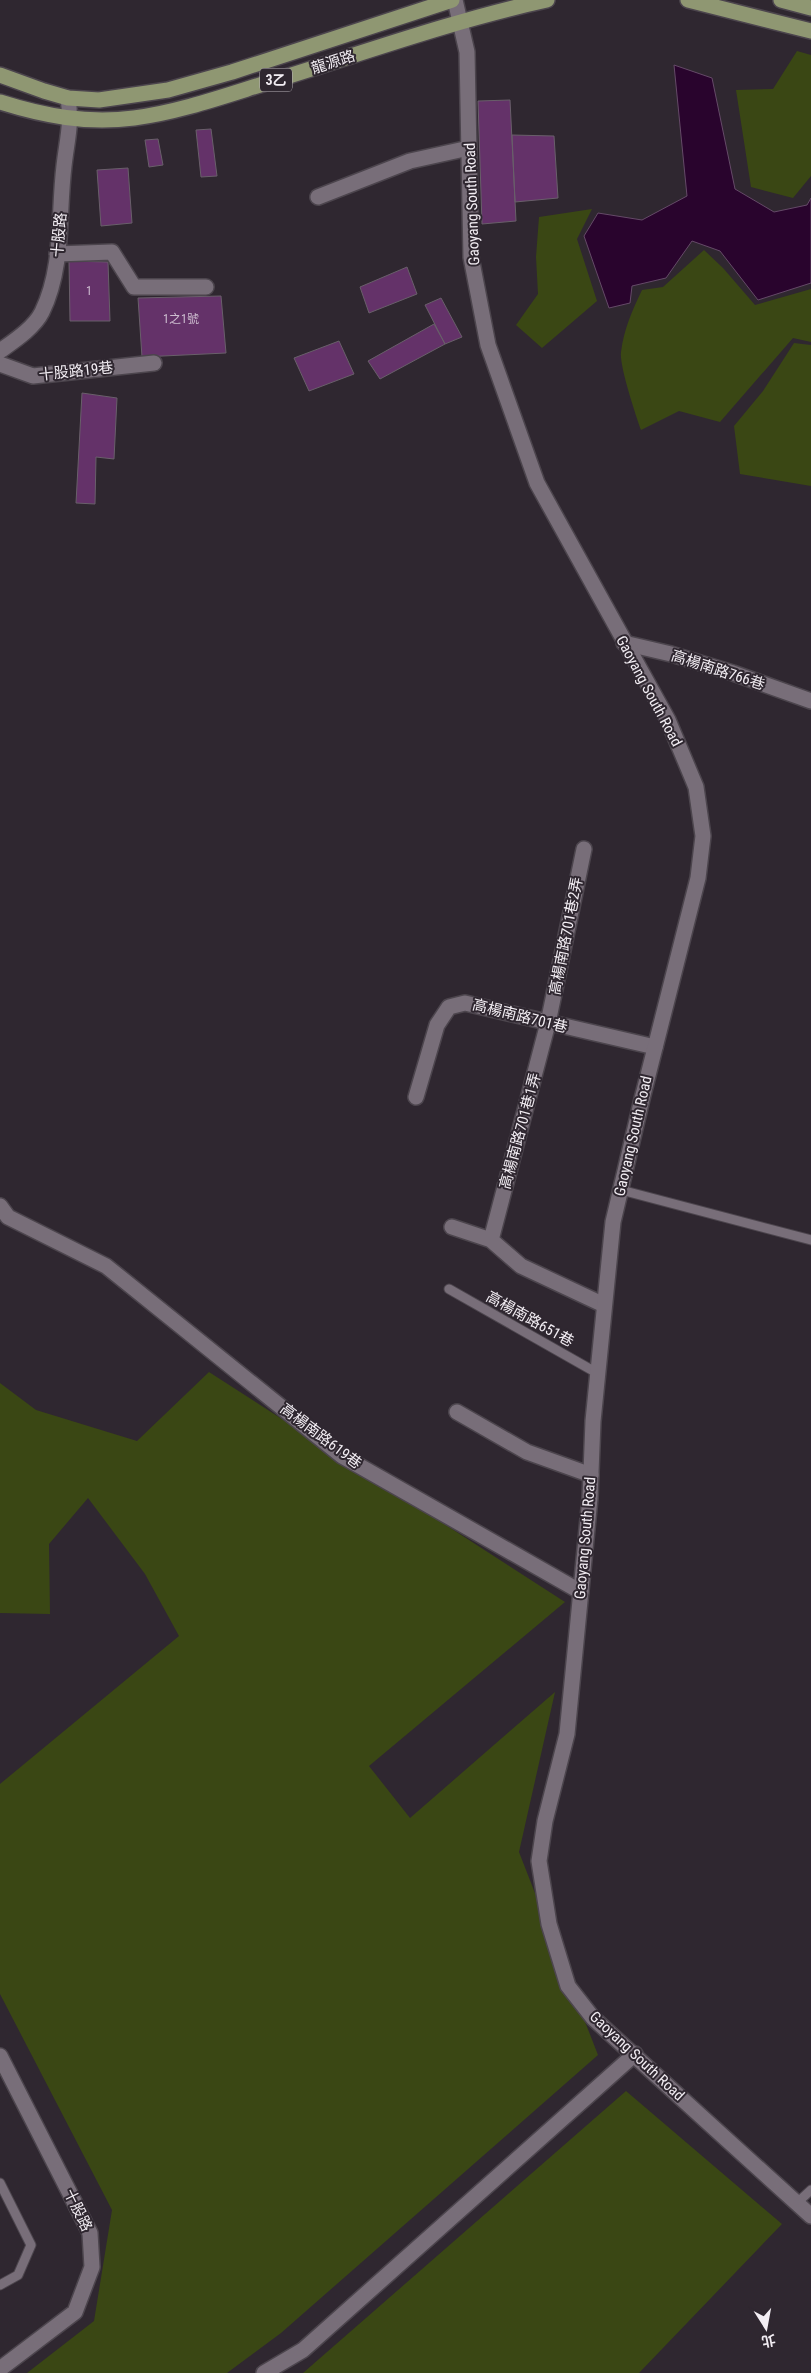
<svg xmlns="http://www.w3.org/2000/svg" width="811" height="2373" viewBox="0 0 811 2373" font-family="'Roboto Condensed','Noto Sans TC',sans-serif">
	<rect width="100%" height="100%" fill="#2f2730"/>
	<path fill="#3a4714" d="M797,51L811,55V176L793,198L751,187L736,90L773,89Z
		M592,209L577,239L597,301L542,348L516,325L538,294L536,257L539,217Z
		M704,250L723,268L755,305L811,289V342L793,338L720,422L679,411L641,430C636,416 619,365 621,352C624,329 632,311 642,290L663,287Z
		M794,343L811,345V486L740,474L734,426L763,391Z
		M209,1372L565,1602L369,1766L410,1818L555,1692L519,1852L598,2055L281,2333L227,2373H27L94,2321L112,2210L0,1994V1784L179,1636L145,1574L88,1498L49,1544L50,1614L0,1613V1383L36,1410L137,1441Z
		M626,2091L782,2224L639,2373H303Z"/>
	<path fill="#29042d" stroke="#654a68" d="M674,65L712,78L735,189L774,212L807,205L811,198V283L758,300L720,251L692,241L666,278L632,286L630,303L609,308L584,236L598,213L642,220L687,196Z"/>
	<path fill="#643269" stroke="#695f6a" d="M510,100L516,221L482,224L478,101Z
		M211,129L217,176L201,177L196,130Z
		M512,135L554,136L558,198L515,202Z
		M158,139L163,165L149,167L145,140Z
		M128,168L132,223L101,226L97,170Z
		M69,261L108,262L110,321H70Z
		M407,267L417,294L369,313L360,287Z
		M221,296L226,353L142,357L138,298Z
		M441,298L462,337L445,344L425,305Z
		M434,324L445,344L380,379L368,361Z
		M339,341L354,374L309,391L294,358Z
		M82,393L117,398L114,459L96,457L95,504L76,503Z"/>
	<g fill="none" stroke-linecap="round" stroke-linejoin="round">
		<defs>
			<path id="lane" d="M621,1190L811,1240
				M449,1289L597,1373
				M0,2183L31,2245L18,2275L0,2285
				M798,2202L811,2190"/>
			<path id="street" d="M318,197L410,161L469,148
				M57,254L112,252L134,287H206
				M0,351C14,341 34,328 42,312C64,267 58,215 64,166C67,139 72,125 68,98
				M0,364L33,376L154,363
				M624,643L671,654L733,673L811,701
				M416,1097L437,1025L449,1007L465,1003L655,1047
				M0,1206L8,1217L106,1266L342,1456L581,1592
				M452,1227L491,1240L521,1266L604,1305
				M491,1240L548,1023L584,849
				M457,1412L527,1452L591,1475
				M0,2056L90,2233L92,2267L75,2312L0,2369
				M264,2373L303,2350L635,2054"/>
			<path id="secondary" d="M455,0L467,52L471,257L488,345L537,483L668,720L696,787L703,836L698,878L642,1099L613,1222L593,1421L590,1498L567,1734L545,1821L539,1861L549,1924L568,1986L593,2018L811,2216"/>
			<path id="primary" d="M688,0L811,31
				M781,0L811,8
				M0,75L44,91L68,98L99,100L168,90L232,72L452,0
				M0,102C44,116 87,124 134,118C181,112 230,94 276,80C366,52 455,20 547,0"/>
		</defs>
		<use href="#lane" stroke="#4c454d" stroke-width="11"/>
		<use href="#street" stroke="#4c454d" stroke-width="18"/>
		<use href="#secondary" stroke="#4c454d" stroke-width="18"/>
		<use href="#primary" stroke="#4c454d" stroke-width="18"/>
		<use href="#lane" stroke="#786e79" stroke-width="9"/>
		<use href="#street" stroke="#786e79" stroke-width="15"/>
		<use href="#secondary" stroke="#786e79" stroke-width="15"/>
		<use href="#primary" stroke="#8f9772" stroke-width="15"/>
	</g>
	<g text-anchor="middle" stroke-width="4" stroke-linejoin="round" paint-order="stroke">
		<g font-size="12" fill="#cebed0">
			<text x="89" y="295">1</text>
			<text x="181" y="323">1之1號</text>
		</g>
		<rect fill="#2f2730" stroke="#b8b2b8" stroke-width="1" x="260" y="68.5" width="32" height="23" rx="4"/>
		<g font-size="14" font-weight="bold" fill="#f2edf3">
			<text x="276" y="85">3乙</text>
		</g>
		<g font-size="15" fill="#f2edf3" stroke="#2f2730">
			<text transform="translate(333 62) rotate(-18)" y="5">龍源路</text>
			<text transform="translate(472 204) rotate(-92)" y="5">Gaoyang South Road</text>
			<text transform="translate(59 235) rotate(-85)" y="5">十股路</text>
			<text transform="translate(76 371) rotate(-6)" y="5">十股路19巷</text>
			<text transform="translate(718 670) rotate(18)" y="5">高楊南路766巷</text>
			<text transform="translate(649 691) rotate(62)" y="5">Gaoyang South Road</text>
			<text transform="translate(566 936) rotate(-79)" y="5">高楊南路701巷2弄</text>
			<text transform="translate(520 1016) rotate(14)" y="5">高楊南路701巷</text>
			<text transform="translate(520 1131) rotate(-75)" y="5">高楊南路701巷1弄</text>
			<text transform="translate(633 1136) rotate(-77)" y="5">Gaoyang South Road</text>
			<text transform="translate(530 1319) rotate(29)" y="5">高楊南路651巷</text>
			<text transform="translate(321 1436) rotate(37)" y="5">高楊南路619巷</text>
			<text transform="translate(585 1538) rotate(-85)" y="5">Gaoyang South Road</text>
			<text transform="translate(637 2056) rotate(43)" y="5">Gaoyang South Road</text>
			<text transform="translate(78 2210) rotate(64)" y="5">十股路</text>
		</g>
	</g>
	<g transform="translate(766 2328) rotate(169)" stroke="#2f2730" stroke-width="4" paint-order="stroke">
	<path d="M0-4L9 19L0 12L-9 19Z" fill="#f2edf3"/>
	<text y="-8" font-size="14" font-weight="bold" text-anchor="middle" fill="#f2edf3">北</text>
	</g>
</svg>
